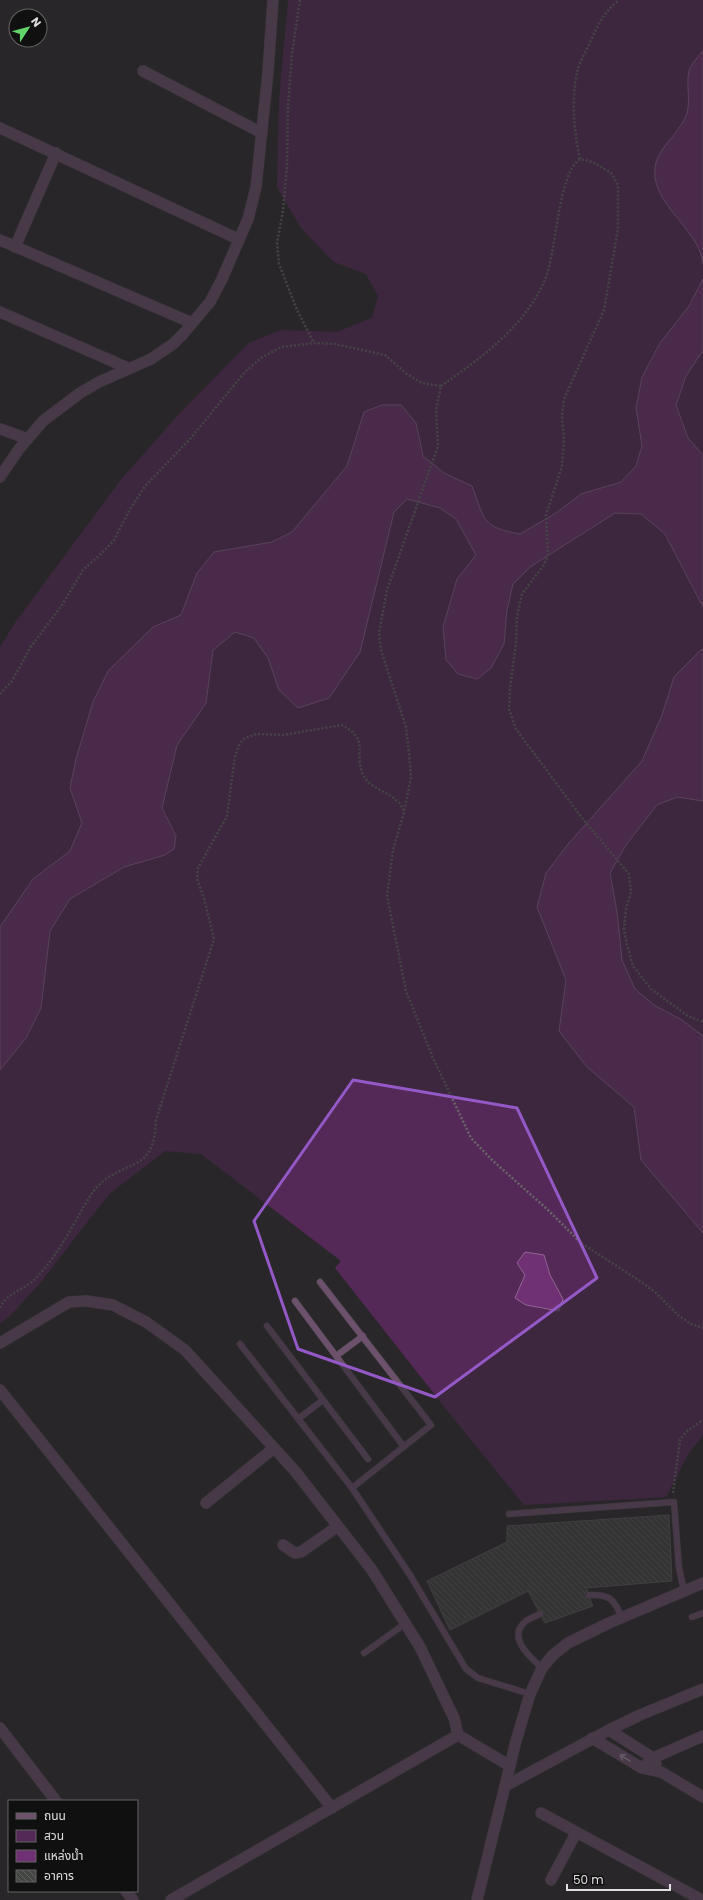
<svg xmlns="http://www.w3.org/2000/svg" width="703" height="1900" viewBox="0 0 703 1900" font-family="Poppins,'Noto Sans Thai',sans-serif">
	<defs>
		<pattern id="building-back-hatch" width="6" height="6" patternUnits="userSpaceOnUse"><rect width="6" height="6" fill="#444644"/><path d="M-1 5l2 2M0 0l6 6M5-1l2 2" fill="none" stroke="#5f605f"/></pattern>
	</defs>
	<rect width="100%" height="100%" fill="#292729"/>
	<path fill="#552957" d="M288,0H703V1435L687,1456L666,1497L524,1505L450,1414L335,1268L341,1261L201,1154L165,1151L109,1194L41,1282L9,1317L0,1323V647L15,623L120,481L178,415L249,343L281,330L337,332L372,318L378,296L366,274L334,262L301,228L277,187L279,100Z"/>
	<path fill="#703074" stroke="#926494" d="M703,50V264C699,226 646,203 656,162C660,147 684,127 687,113C691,100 685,80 690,68C693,62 699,56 703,50Z
		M703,279V350L686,376L676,405L688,438L703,455V607L665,534L641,514L615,513L530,567L513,584L507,610L504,644L491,668L477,679L458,674L446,660L443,627L457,579L476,555L456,519L440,508L407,499L394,512L360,652L329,698L298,708L279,690L268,658L254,638L235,632L213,650L206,703L177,745L162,808L176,836L174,849L165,855L124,867L70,899L50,931L41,1008L26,1038L0,1070V927L33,879L70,851L82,823L70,788L76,759L93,702L108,671L153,627L181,615L197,573L214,552L272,542L292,532L347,466L364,412L382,405H401L416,423L423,456L444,473L472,486C485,520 481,527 520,534L556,513L581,494L621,482L636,466L642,446L636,408L642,377L660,343L689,306Z
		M703,648V801L677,797L657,805L626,845L610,873L617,912L622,960L635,989L654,1005L682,1020L703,1036V1233L641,1160L634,1107L587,1067L559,1031L566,980L537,907L546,873L569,843L642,761L662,715L674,677Z
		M525,1252L544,1255L550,1275L563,1299L559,1311L526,1305L515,1298L525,1275L517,1263Z"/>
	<path fill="url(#building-back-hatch)" stroke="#5b5d5b" d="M669,1515L672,1581L586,1588L588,1591L585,1593V1597L590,1599L593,1606L545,1623L542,1618L544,1612L538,1610L528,1591L450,1630L427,1581L507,1542V1526Z"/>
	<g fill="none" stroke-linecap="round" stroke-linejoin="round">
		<defs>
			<path id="service" d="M320,1282L431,1425L352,1488
				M295,1301L404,1447
				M267,1326L368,1459
				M240,1344L352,1488L410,1575L466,1669L478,1678L530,1694
				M336,1356L363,1336
				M298,1419L323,1400
				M509,1514L674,1502L679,1568L684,1591
				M589,1595C610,1594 614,1599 622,1618
				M540,1614C536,1616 530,1618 526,1621C506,1637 530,1657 542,1668
				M692,1617L703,1613
				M364,1653L406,1623"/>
			<path id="minor" d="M143,71L262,133
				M0,128L238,239
				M0,240L192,323
				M15,247L56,153
				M0,312L128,368
				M0,429L28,439
				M0,477L19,449L43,421L80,393L99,382L151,359L173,344L183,334L210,302L222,279L248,219L256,187L268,72L273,0
				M0,1343L69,1302L87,1301L113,1305L146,1322L185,1350L295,1471L372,1570L420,1647L454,1718L458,1735L510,1766
				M0,1390L332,1808
				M206,1503L274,1448
				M283,1545L295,1553L301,1552L338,1526
				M0,1728L56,1801
				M609,1730L653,1758L656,1764
				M592,1738L642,1768L661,1772L703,1797
				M642,1768L653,1758L703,1736
				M505,1786L609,1730L640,1715L703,1689
				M541,1813L702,1900
				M551,1880L576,1833
				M126,1891L133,1900
				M171,1900L458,1735
				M477,1900L516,1741L530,1694L542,1668L553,1655L568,1643L609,1623L703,1583"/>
		</defs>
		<use href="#service" stroke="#464446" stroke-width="7"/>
		<use href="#minor" stroke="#464446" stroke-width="12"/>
		<path stroke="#686768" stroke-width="2.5" stroke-dasharray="2 2" stroke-linecap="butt" d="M300,0L292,53L288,106L287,165L283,211L277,243L279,264L297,310L314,343
			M580,159C574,131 571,102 577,73C579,62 587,50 591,40C599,23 605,11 619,0
			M441,386C481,358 523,328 544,282C557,255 557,174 580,159L593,162L611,173L618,185V229L604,310L564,399L562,416L564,440L562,466L546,515L548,556L543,566L522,594L517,616L516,643L510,688L509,709L516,729L582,818L629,874L631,892L626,909L624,929L627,945L633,966L651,989L688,1016L703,1022
			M0,694L12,681L30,648L62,605L83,570L104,551L114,540L129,511L145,486L190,439L245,372L261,358L281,347L314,343L335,344L385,355L407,374L422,383L441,386L436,410L438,446L387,590L379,633L381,650L406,727L410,763L411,778L403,816L393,850L387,896L406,991L433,1058L471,1138L492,1160L548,1210L581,1243L643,1283L655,1292L678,1315L691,1324L703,1328
			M0,1308C7,1292 27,1289 37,1277C51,1262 62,1245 72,1227C81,1213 87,1198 98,1186C127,1157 154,1175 156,1120L214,939L204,898L197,879L198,868L227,816L235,756L240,743L245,738L257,734L283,735L342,725C370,741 354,749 362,772C367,788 386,790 397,801C400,803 402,807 404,811
			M673,1493L680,1440L686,1432L703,1420"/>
		<use href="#service" stroke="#6c506c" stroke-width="6"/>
		<use href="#minor" stroke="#6c506c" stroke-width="11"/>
	</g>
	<defs><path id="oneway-shaft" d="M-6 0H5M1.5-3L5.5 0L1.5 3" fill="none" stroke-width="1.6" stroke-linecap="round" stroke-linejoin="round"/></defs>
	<use stroke="#ac9fac" href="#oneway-shaft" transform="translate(625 1758) rotate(-149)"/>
	<path d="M0 0H703V1900H0ZM353,1080L517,1108L597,1278L435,1397L298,1349L254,1221Z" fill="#292729" fill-opacity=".55" fill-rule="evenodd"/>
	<path fill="none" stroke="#9459c7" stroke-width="3" stroke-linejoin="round" d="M353,1080L517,1108L597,1278L435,1397L298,1349L254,1221Z"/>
	<rect x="8" y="1800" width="130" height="92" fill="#111011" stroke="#646364"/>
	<rect x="16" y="1813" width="20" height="6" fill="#6c506c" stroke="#646364"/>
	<text x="44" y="1820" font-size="12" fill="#e0dfe0">ถนน</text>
	<rect x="16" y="1830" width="20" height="12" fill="#552957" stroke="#646364"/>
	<text x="44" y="1840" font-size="12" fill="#e0dfe0">สวน</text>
	<rect x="16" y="1850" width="20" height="12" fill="#703074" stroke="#646364"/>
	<text x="44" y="1860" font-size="12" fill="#e0dfe0">แหล่งน้ำ</text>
	<rect x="16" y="1870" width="20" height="12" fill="url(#building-back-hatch)" stroke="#646364"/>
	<text x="44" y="1880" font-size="12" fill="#e0dfe0">อาคาร</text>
	<g transform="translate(28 28) rotate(54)"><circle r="19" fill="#111011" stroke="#646364"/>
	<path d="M0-3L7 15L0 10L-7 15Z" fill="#61d56a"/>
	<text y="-6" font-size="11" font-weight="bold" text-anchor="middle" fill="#e0dfe0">N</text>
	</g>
	<path d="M567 1884v6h103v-6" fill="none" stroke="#e0dfe0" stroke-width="2"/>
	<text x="573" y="1884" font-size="12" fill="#e0dfe0" stroke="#111011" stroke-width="3" paint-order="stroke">50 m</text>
</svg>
